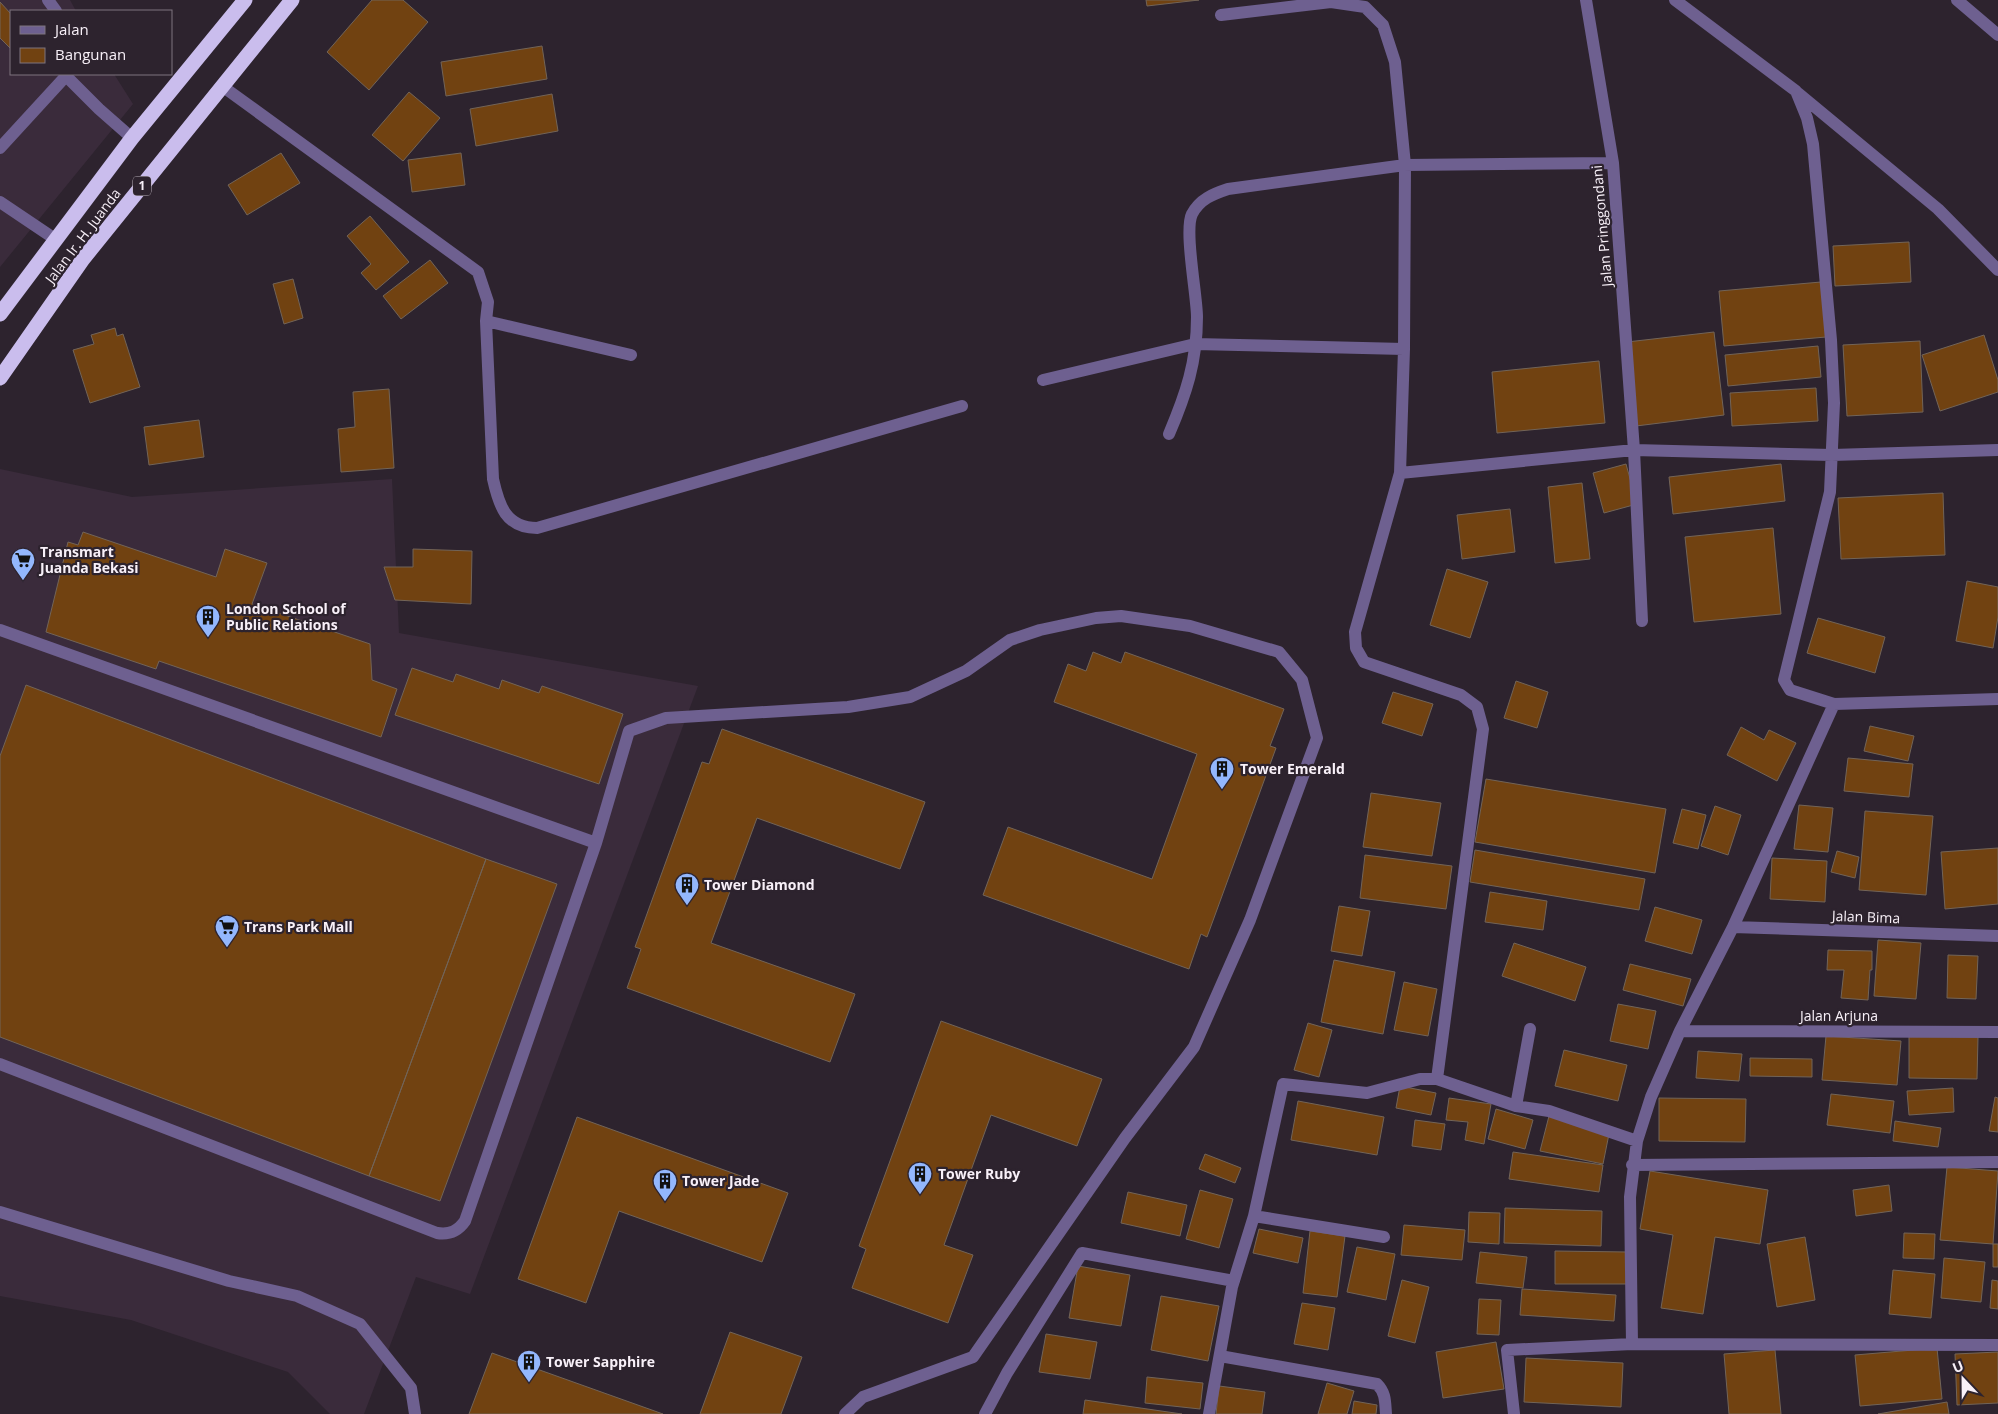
<svg xmlns="http://www.w3.org/2000/svg" width="1998" height="1414" viewBox="0 0 1998 1414" font-family="'Open Sans',sans-serif">
	<rect width="100%" height="100%" fill="#2d232e"/>
	<path fill="#3a2b3b" d="M0,0H70L76,11H11V74H114L133,104L0,267Z
		M0,469L132,497L392,479L399,633L698,686L470,1294L416,1277L364,1414H330L288,1372L131,1320L0,1296Z"/>
	<path fill="#714211" stroke="#726458" d="M372,0H403L428,22L369,90L327,52Z
		M1146,0H1199L1147,6Z
		M0,2L11,14V49L0,38Z
		M542,46L547,79L446,96L441,62Z
		M409,92L440,118L403,161L372,135Z
		M552,94L558,131L476,146L470,109Z
		M281,153L300,183L247,215L228,185Z
		M461,153L465,185L412,192L408,160Z
		M370,216L409,262L376,290L361,273L371,264L347,236Z
		M1909,242L1911,282L1835,286L1833,246Z
		M430,260L448,283L401,319L383,296Z
		M293,279L303,318L284,324L273,284Z
		M1821,282L1826,337L1724,346L1719,291Z
		M115,328L117,336L123,334L140,387L90,403L73,350L94,344L91,335Z
		M1714,332L1724,415L1636,426L1627,342Z
		M1984,335L1998,380V392L1940,411L1922,355Z
		M1920,341L1923,412L1847,416L1843,345Z
		M1818,346L1821,377L1728,386L1725,355Z
		M1599,361L1605,423L1497,433L1492,372Z
		M1816,388L1818,421L1732,426L1730,393Z
		M389,389L394,468L341,472L338,429L355,427L353,392Z
		M199,420L204,457L149,465L144,427Z
		M1626,464L1637,504L1604,513L1593,473Z
		M1781,464L1785,501L1673,514L1669,477Z
		M1582,483L1590,559L1555,563L1548,487Z
		M1943,493L1945,555L1841,559L1838,498Z
		M1510,509L1515,552L1462,559L1457,515Z
		M1773,528L1781,614L1694,622L1685,537Z
		M83,532L216,577L225,549L267,563L252,604L370,644L372,680L397,689L381,737L159,661L156,669L46,632L68,542L78,545Z
		M413,549L472,551L471,604L395,600L384,567H413Z
		M1447,569L1488,582L1470,638L1430,625Z
		M1967,581L1998,587V617L1993,648L1956,641Z
		M1818,618L1885,637L1875,673L1807,653Z
		M1093,652L1121,663L1125,652L1284,709L1270,746L1276,748L1207,937L1201,934L1189,969L983,895L1008,827L1152,879L1197,754L1054,702L1068,664L1086,671Z
		M412,668L453,682L456,674L499,689L502,680L539,693L542,686L623,714L599,784L395,715Z
		M1516,681L1548,692L1537,728L1504,718Z
		M26,685L486,859L369,1176L0,1037V756Z
		M1393,692L1433,704L1422,736L1382,723Z
		M1870,726L1914,736L1908,761L1864,751Z
		M1741,727L1764,740L1769,730L1796,743L1777,781L1727,755Z
		M722,729L925,802L900,869L757,818L711,943L855,994L830,1062L627,988L641,949L635,947L702,762L709,764Z
		M1848,758L1913,764L1909,797L1844,791Z
		M1486,779L1666,809L1655,873L1475,842Z
		M1371,793L1441,803L1432,856L1363,847Z
		M1799,805L1833,808L1828,852L1794,849Z
		M1715,806L1741,815L1728,855L1701,846Z
		M1682,809L1706,815L1698,849L1673,843Z
		M1865,811L1933,816L1926,895L1859,890Z
		M1998,848V904L1945,909L1941,852Z
		M1475,850L1645,879L1639,910L1470,882Z
		M1837,851L1859,857L1855,878L1831,872Z
		M1365,855L1452,866L1446,909L1360,898Z
		M1772,858L1827,861L1825,902L1770,899Z
		M486,859L557,884L440,1201L369,1176Z
		M1490,892L1547,901L1543,930L1485,922Z
		M1339,906L1370,911L1362,956L1331,951Z
		M1655,907L1702,920L1692,954L1645,941Z
		M1878,940L1921,943L1916,999L1874,996Z
		M1514,943L1586,967L1575,1001L1502,976Z
		M1828,950L1872,951V970H1870L1868,1000L1841,998L1844,970H1827Z
		M1948,955L1978,956L1976,999L1947,998Z
		M1334,960L1395,972L1383,1034L1321,1022Z
		M1630,964L1691,979L1683,1006L1623,990Z
		M1404,982L1437,989L1428,1036L1394,1030Z
		M1618,1004L1656,1011L1648,1049L1610,1041Z
		M941,1021L1102,1079L1077,1146L991,1115L944,1245L973,1255L948,1323L852,1288L866,1249L859,1246Z
		M1308,1023L1332,1030L1319,1077L1294,1070Z
		M1826,1036L1901,1041L1897,1085L1822,1080Z
		M1909,1036L1978,1037L1977,1079L1909,1078Z
		M1564,1050L1627,1065L1618,1101L1555,1086Z
		M1698,1051L1742,1054L1739,1081L1696,1078Z
		M1750,1058L1812,1059V1077L1750,1076Z
		M1400,1086L1436,1093L1431,1115L1396,1108Z
		M1953,1088L1954,1112L1909,1115L1907,1091Z
		M1831,1094L1894,1101L1890,1133L1827,1125Z
		M1995,1097L1998,1098V1132L1989,1131Z
		M1449,1098L1491,1104L1484,1144L1465,1140L1468,1122L1446,1120Z
		M1659,1098L1746,1099L1745,1142L1659,1141Z
		M1298,1101L1384,1117L1377,1155L1291,1140Z
		M1496,1109L1533,1120L1525,1149L1488,1139Z
		M1549,1116L1609,1134L1603,1164L1540,1151Z
		M577,1117L788,1193L762,1262L619,1211L586,1303L518,1279Z
		M1415,1120L1445,1124L1441,1150L1412,1146Z
		M1895,1121L1941,1128L1938,1147L1893,1141Z
		M1513,1152L1603,1165L1599,1192L1509,1179Z
		M1205,1154L1241,1168L1235,1183L1199,1169Z
		M1947,1167L1998,1171L1993,1244L1940,1240Z
		M1650,1171L1768,1190L1760,1244L1715,1237L1703,1314L1661,1308L1673,1235L1640,1229Z
		M1889,1185L1892,1211L1856,1216L1853,1190Z
		M1200,1190L1233,1199L1219,1248L1186,1239Z
		M1128,1192L1187,1205L1180,1236L1121,1223Z
		M1505,1208L1602,1211L1601,1246L1504,1243Z
		M1469,1212L1500,1213L1499,1244L1468,1242Z
		M1404,1225L1465,1230L1462,1260L1401,1255Z
		M1259,1229L1303,1238L1298,1263L1253,1253Z
		M1310,1231L1345,1236L1337,1297L1303,1293Z
		M1904,1233L1935,1234L1934,1259L1903,1258Z
		M1805,1237L1815,1300L1777,1307L1767,1244Z
		M1993,1244H1998V1267H1993Z
		M1357,1247L1395,1254L1386,1300L1347,1292Z
		M1555,1251L1628,1252V1284H1555Z
		M1480,1252L1527,1257L1523,1288L1476,1283Z
		M1944,1258L1985,1262L1981,1302L1941,1298Z
		M1078,1266L1130,1275L1121,1326L1069,1318Z
		M1893,1270L1935,1274L1931,1318L1889,1314Z
		M1402,1280L1429,1287L1415,1343L1388,1336Z
		M1992,1280L1998,1281V1309L1990,1308Z
		M1522,1289L1616,1295L1614,1321L1520,1315Z
		M1161,1296L1219,1306L1208,1361L1151,1350Z
		M1479,1299L1501,1300L1499,1335L1477,1334Z
		M1302,1303L1335,1308L1328,1350L1294,1344Z
		M730,1332L802,1357L781,1414H700Z
		M1046,1334L1097,1342L1090,1379L1039,1372Z
		M1496,1342L1504,1389L1443,1398L1436,1352Z
		M1937,1348L1942,1399L1860,1406L1855,1355Z
		M1775,1350L1781,1414H1729L1724,1354Z
		M1998,1352V1403L1957,1405L1955,1354Z
		M492,1353L663,1414H469Z
		M1526,1358L1623,1363L1621,1407L1524,1402Z
		M1147,1377L1203,1383L1200,1409L1145,1403Z
		M1327,1383L1354,1391L1347,1414H1318Z
		M1219,1386L1265,1392L1262,1414H1216Z
		M1085,1400L1182,1414H1083Z
		M1354,1401L1377,1405L1376,1414H1352Z
		M1947,1402L1949,1414H1878Z"/>
	<g fill="none" stroke-linecap="round" stroke-linejoin="round">
		<path stroke="#6e6090" stroke-width="12" d="M48,0L56,11
			M67,74L66,76L99,109L132,138
			M0,148L66,76
			M0,202L55,239
			M0,630L596,843L465,1221C458,1231 450,1235 437,1233L0,1064
			M596,843L629,731L666,718L848,707L910,697L966,671L1010,640L1040,630L1096,618L1121,616L1190,626L1279,652L1302,680L1317,738L1250,920L1194,1047L1125,1138L973,1357L863,1397L845,1414
			M0,1212L229,1281L297,1296L360,1324L411,1388L415,1414"/>
		<path stroke="#6e6090" stroke-width="12" d="M1586,0L1613,163L1634,450L1642,621
			M1957,0L1998,35
			M1221,15L1331,2L1365,7L1383,25L1395,62L1405,165L1404,349L1400,473L1355,632L1356,648L1364,662L1461,695L1477,707L1483,729L1437,1079
			M222,86L478,272L488,302L486,321L631,355
			M1798,93L1938,209L1998,270
			M486,321L493,479C499,506 506,528 537,528L962,406
			M1043,380L1195,344L1404,349
			M1169,434C1186,394 1197,362 1197,317C1197,296 1184,230 1192,214C1200,199 1213,194 1228,189L1405,165L1613,163
			M1400,473L1634,450L1832,455L1998,450
			M1834,704L1998,699
			M1733,927L1998,936
			M1680,1031L1998,1032
			M1516,1106L1530,1029
			M1632,1165L1998,1162
			M1254,1216L1384,1237
			M1632,1344L1630,1197L1637,1141L1651,1097L1680,1031L1733,927L1834,704L1790,690L1784,680L1830,492L1834,403L1831,340L1813,144L1807,118L1796,91L1675,0
			M1220,1356L1377,1384C1386,1393 1385,1402 1386,1414
			M985,1414L1007,1373L1082,1253L1234,1281
			M1209,1414L1232,1287L1254,1216L1283,1084L1367,1093L1420,1079H1437L1516,1106L1549,1111L1637,1141
			M1514,1414L1507,1350L1632,1344L1998,1345"/>
		<path stroke="#cabded" stroke-width="15" d="M0,314L132,138L245,0
			M0,378L83,259L292,0"/>
	</g>
	<defs>
		<symbol id="supermarket-pin" viewBox="-11 -11 22 30"><path d="M0 17L-7.5 6A9.5 9.5 0 1 1 7.5 6Z" fill="#93b7fd" stroke="#2d232e"/><path d="M-6-5.5h2.5l.6 2H6L4.5 2H-2.5L-4.4-4H-6ZM-1.5 3.2a1.3 1.3 0 1 0 .1 0ZM3 3.2a1.3 1.3 0 1 0 .1 0Z" fill="#111"/></symbol>
		<symbol id="building-pin" viewBox="-11 -11 22 30"><path d="M0 17L-7.5 6A9.5 9.5 0 1 1 7.5 6Z" fill="#93b7fd" stroke="#2d232e"/><path d="M-4-6H4V6H1V3H-1V6H-4ZM-2.5-4.3h1.7v1.8h-1.7ZM.8-4.3h1.7v1.8H.8ZM-2.5-1h1.7V.8h-1.7ZM.8-1h1.7V.8H.8Z" fill="#111"/></symbol>
	</defs>
	<g fill-rule="evenodd">
		<use href="#supermarket-pin" x="9" y="546" width="28" height="38"/>
		<use href="#building-pin" x="194" y="603" width="28" height="38"/>
		<use href="#building-pin" x="1208" y="755" width="28" height="38"/>
		<use href="#building-pin" x="673" y="871" width="28" height="38"/>
		<use href="#supermarket-pin" x="213" y="913" width="28" height="38"/>
		<use href="#building-pin" x="906" y="1160" width="28" height="38"/>
		<use href="#building-pin" x="651" y="1167" width="28" height="38"/>
		<use href="#building-pin" x="515" y="1348" width="28" height="38"/>
	</g>
	<g text-anchor="middle" stroke-width="4.5" stroke-linejoin="round" paint-order="stroke">
		<rect fill="#2d232e" stroke="#bbb2bb" stroke-width="1" x="133" y="176.5" width="18" height="19" rx="4"/>
		<g font-size="12" font-weight="bold" fill="#f8f0f8">
			<text x="142" y="190">1</text>
		</g>
		<g font-size="14" fill="#f8f0f8" stroke="#2d232e">
			<text transform="translate(1602 226) rotate(-95)" y="5">Jalan Pringgondani</text>
			<text transform="translate(83 236) rotate(-53)" y="5">Jalan Ir. H. Juanda</text>
			<text transform="translate(1866 917) rotate(2)" y="5">Jalan Bima</text>
			<text x="1839" y="1021">Jalan Arjuna</text>
		</g>
		<g font-size="14" font-weight="bold" fill="#f8f0f8" stroke="#2d232e" text-anchor="start">
			<text x="40" y="557">Transmart<tspan x="40" dy="16">Juanda Bekasi</tspan></text>
			<text x="226" y="614">London School of<tspan x="226" dy="16">Public Relations</tspan></text>
			<text x="1240" y="774">Tower Emerald</text>
			<text x="704" y="890">Tower Diamond</text>
			<text x="244" y="932">Trans Park Mall</text>
			<text x="938" y="1179">Tower Ruby</text>
			<text x="682" y="1186">Tower Jade</text>
			<text x="546" y="1367">Tower Sapphire</text>
		</g>
	</g>
	<rect x="10" y="10" width="162" height="65" fill="#2d232e" stroke="#7e757f"/>
	<rect x="20" y="26" width="25" height="8" fill="#6e6090" stroke="#7e757f"/>
	<text x="55" y="35" font-size="15" fill="#f8f0f8">Jalan</text>
	<rect x="20" y="48" width="25" height="15" fill="#714211" stroke="#7e757f"/>
	<text x="55" y="60" font-size="15" fill="#f8f0f8">Bangunan</text>
	<g transform="translate(1963 1379) rotate(338)" stroke="#2d232e" stroke-width="4" paint-order="stroke">
	<path d="M0-4L9 19L0 12L-9 19Z" fill="#f8f0f8"/>
	<text y="-8" font-size="14" font-weight="bold" text-anchor="middle" fill="#f8f0f8">U</text>
	</g>
</svg>
